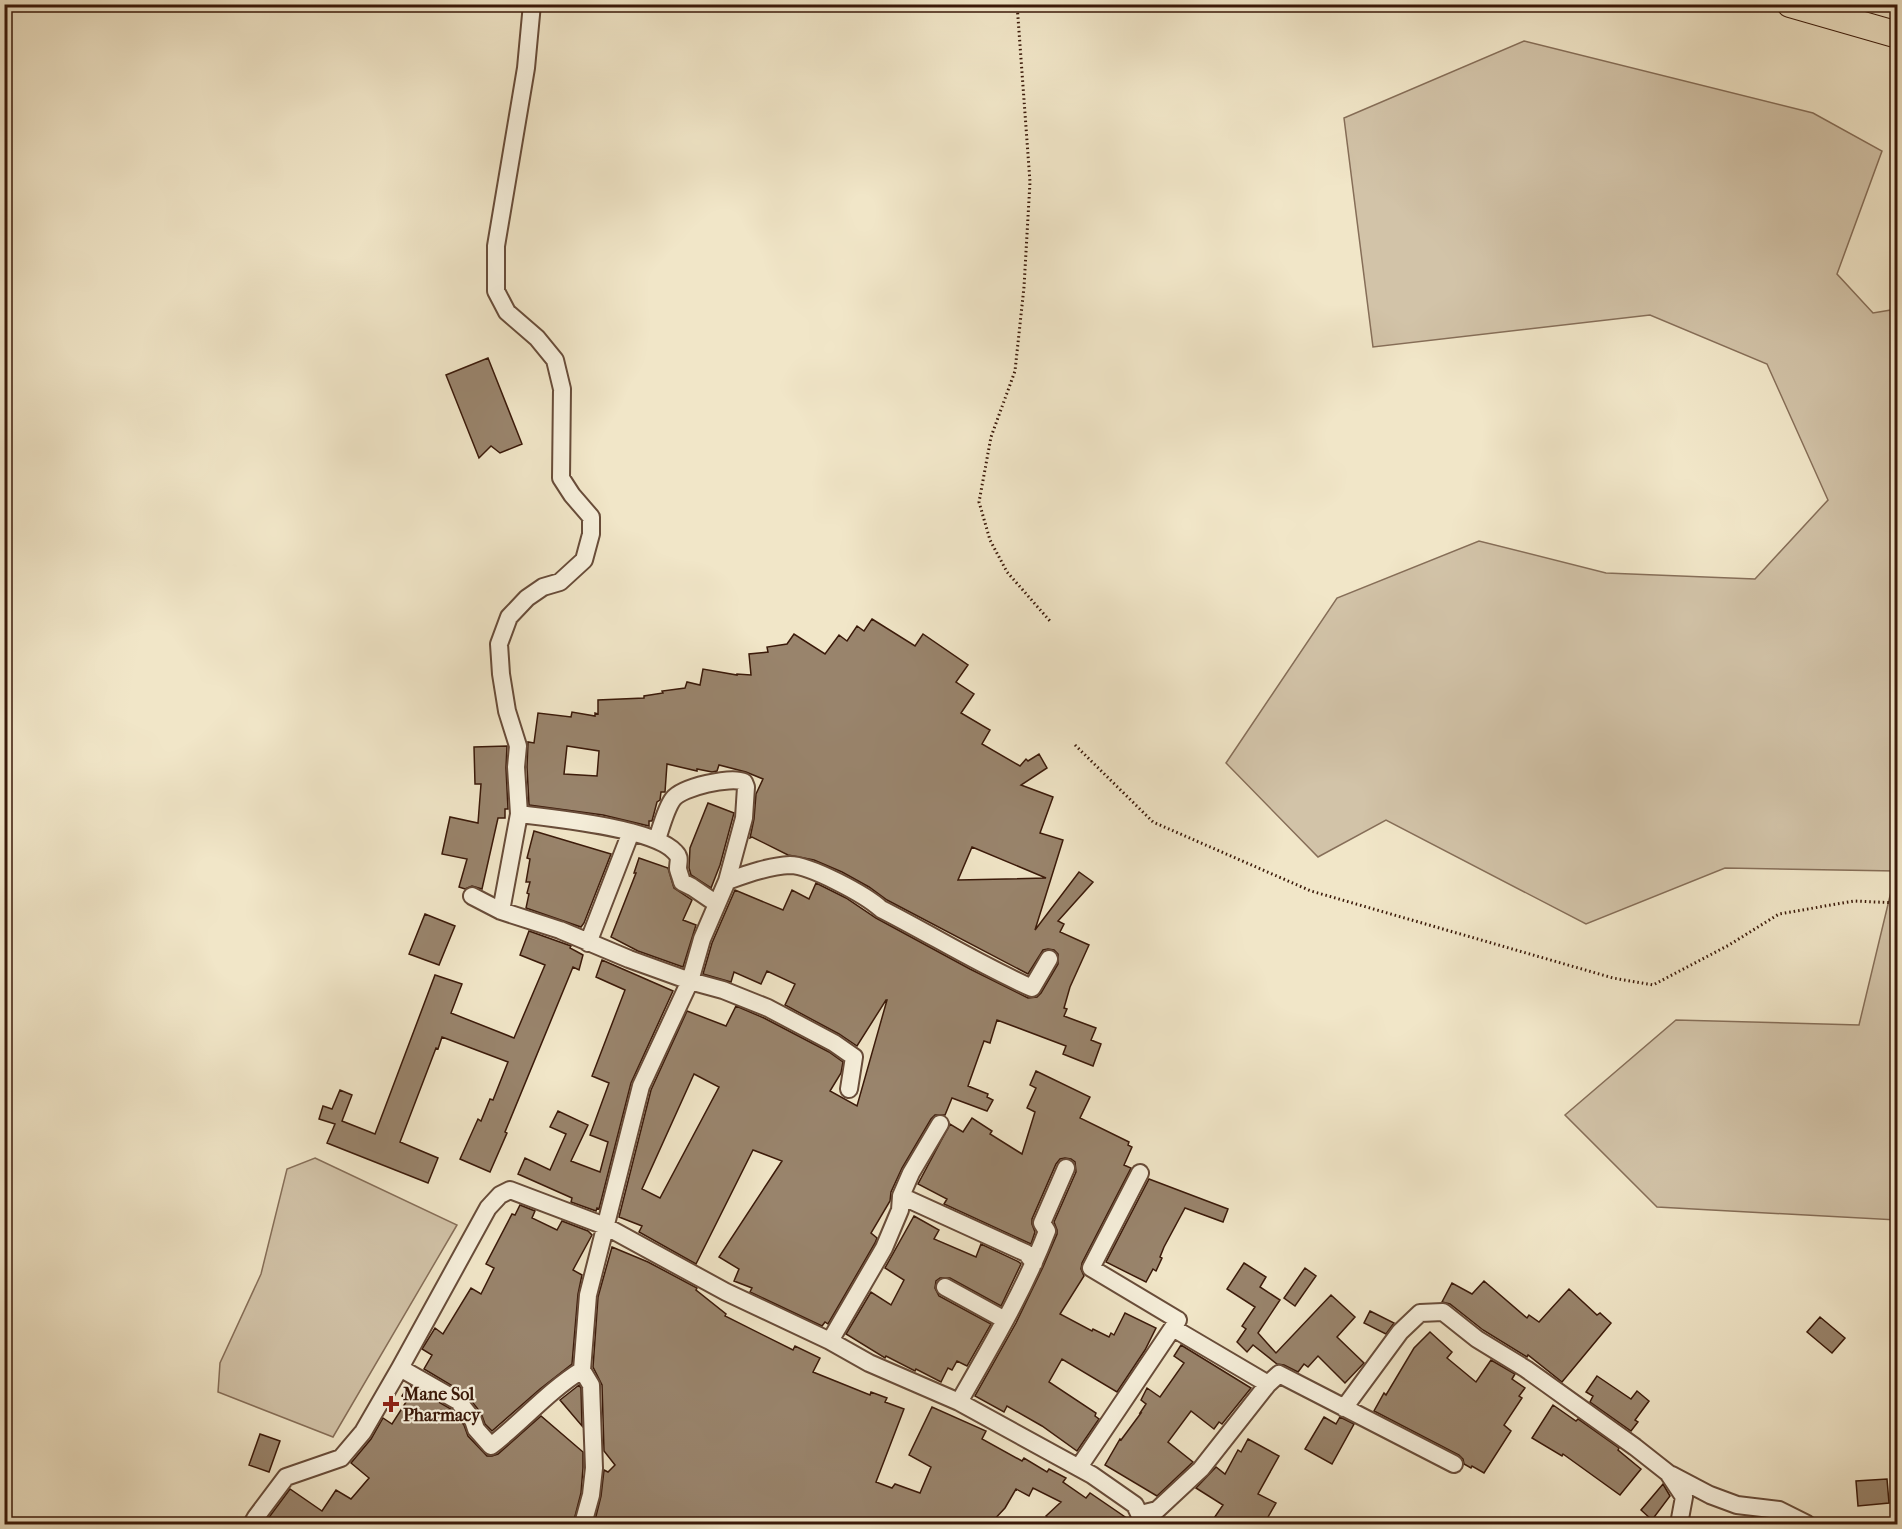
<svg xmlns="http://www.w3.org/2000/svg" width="1902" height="1529" viewBox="0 0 1902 1529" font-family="'IM FELL French Canon',serif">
	<rect width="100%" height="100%" fill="#f1e6c8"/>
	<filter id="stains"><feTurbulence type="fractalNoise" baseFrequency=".00333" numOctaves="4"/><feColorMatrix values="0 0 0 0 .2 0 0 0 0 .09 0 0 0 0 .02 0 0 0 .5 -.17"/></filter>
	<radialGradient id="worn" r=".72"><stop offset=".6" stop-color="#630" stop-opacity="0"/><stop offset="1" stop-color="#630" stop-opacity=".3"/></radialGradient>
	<path fill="#d2c3a8" stroke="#866e58" stroke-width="1.5" d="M1524,41L1813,113L1882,151L1837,274L1873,313L1897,309V1220L1657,1207L1565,1115L1676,1020L1859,1025L1896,871L1725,868L1586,924L1386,820L1318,857L1226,763L1337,598L1479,541L1606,573L1755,579L1828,500L1767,364L1650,315L1373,347L1344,118Z
		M315,1158L457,1225L333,1437L218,1392L220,1363L261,1274L287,1169Z"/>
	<path fill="#99846c" stroke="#3a1909" stroke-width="1.5" fill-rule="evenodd" d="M488,358L522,444L500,453L491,446L479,458L446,375Z
		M872,619L915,646L923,634L968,665L956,682L974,694L961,713L990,730L982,744L1020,766L1026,759L1028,761L1039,754L1047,768L1021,785L1053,797L1040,833L1063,840L1035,930L1079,872L1093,882L1058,921L1064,924L1060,932L1089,945L1070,987L1064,1008L1067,1009L1064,1016L1096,1028L1091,1040L1101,1044L1093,1066L1063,1054L1066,1046L997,1020L990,1043L984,1041L968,1086L988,1094L987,1097L993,1100L987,1111L952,1098L945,1115H935L931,1119L902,1168L891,1192L890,1201L871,1233L877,1238L875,1243L828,1324L825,1322L822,1326L750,1292L752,1288L734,1281L739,1269L719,1257L782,1161L753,1150L696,1264L639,1232L642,1226L619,1217L651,1090L687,1011L726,1026L736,1006L764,1018L829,1052L843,1062L841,1073L830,1091L857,1106L887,1000H886L857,1046L839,1034L785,1005L795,984L767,971L761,984L734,972L731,982L703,974L712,943L735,890L783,910L792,890L809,899L816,883L846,898L876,918L970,969L1028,998L1037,997L1041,993L1058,964V954L1054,950L1048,949L1043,950L1028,974L887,900L869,887L842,872L814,860L788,855L752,837L750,838L754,819L756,794L763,779L746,772L719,765L717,771L712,772L697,769V771L667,764L665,792H661L660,800L657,802L652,821H649V826L603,815L529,805L527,767L528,742L534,743L538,713L571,717L572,712L595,716V713L598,714V700L644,698V696L663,693L662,691L685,688L687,682L700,685L703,669L737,675V674L751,675L749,654L768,652L767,647L787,644L794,634L825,654L839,635L847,641L857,626L864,631ZM567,746L599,751L597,776L564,774ZM972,847L1046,878L958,880ZM694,1074L719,1087L660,1198L642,1189Z
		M507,746L506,768L508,809H505V818H498L482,889L472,886L465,889L459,887L467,859L442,854L450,817L478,823L481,784H475L474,747Z
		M708,803L734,813L720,865L711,888L691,875L689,868L690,848Z
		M534,831L611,854L584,923L581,927L526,908L529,894L527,893L530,882H526L530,859L527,858Z
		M639,858L668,868L674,888L692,900L683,920L696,925L683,967L638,951L611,937L636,873H634Z
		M425,914L455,926L439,965L409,954Z
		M529,931L571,946L570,948L583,955L579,970L573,967L505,1132L507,1133L490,1172L460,1159L478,1119L481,1121L490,1099L493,1100L508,1062L442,1037L438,1049L436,1048L400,1142L438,1158L428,1183L327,1143L335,1124L319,1119L323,1106L332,1109L340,1090L352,1095L342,1121L375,1134L435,975L462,984L451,1013L514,1038L545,965L520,955Z
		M602,960L673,991L631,1083L599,1209L597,1208L596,1211L571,1202L572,1198L518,1174L525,1158L550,1170L566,1134L550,1127L558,1111L588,1125L571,1161L600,1172L608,1142L590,1135L609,1083L592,1076L625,990L596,977Z
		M1036,1071L1090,1097L1080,1118L1129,1142L1128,1145L1132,1147L1124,1165L1131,1168L1082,1263L1081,1269L1084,1276L1060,1314L1092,1331L1093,1329L1109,1337L1111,1333L1114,1335L1125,1313L1156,1328L1145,1350L1117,1392L1062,1359L1049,1382L1096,1413L1095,1416L1099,1419L1077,1451L1042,1426L1007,1406L1004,1412L975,1396L1016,1323L1043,1267L1057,1234V1230L1054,1222L1076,1172L1075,1162L1071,1159L1065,1158L1060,1159L1056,1164L1032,1219V1224L1035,1232L1031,1244L944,1204L947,1199L918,1184L950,1124L963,1132L972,1118L992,1131L990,1134L1022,1154L1035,1112L1027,1108L1036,1088L1030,1085Z
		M1149,1179L1228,1209L1223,1222L1185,1208L1164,1247L1160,1257L1162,1258L1156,1271L1153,1269L1146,1282L1106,1262Z
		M520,1205L535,1211L532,1218L557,1230L562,1221L588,1231L592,1235L573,1270L582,1275L578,1294L572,1364L540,1389L492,1431L485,1424L481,1413L466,1394L424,1369L432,1355L422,1349L435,1328L443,1334L471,1288L481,1294L494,1268L486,1264L512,1214L515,1215Z
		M914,1216L939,1230L934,1239L976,1257L981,1244L1019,1262L1021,1264L1001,1306L950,1278H940L936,1281L935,1288L939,1296L991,1324L967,1366L957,1361L952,1370L948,1368L941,1382L916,1369L915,1371L886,1356L885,1358L846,1334L871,1292L891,1305L904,1280L885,1268Z
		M612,1247L648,1262L697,1288L696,1290L726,1314L725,1316L793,1350L795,1346L820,1358L813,1372L870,1395L871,1392L887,1398L885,1402L904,1409L876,1482L892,1488L895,1484L920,1493L931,1467L909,1455L932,1407L986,1431L982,1439L1022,1461L1024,1458L1047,1472L1049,1469L1066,1478L1063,1482L1086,1498L1090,1493L1131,1521L1133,1524H1054L1046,1516L1061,1502L1033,1488L1029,1496L1016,1489L1005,1508L990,1524H594L601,1496L604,1470L608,1472L615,1465L604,1451L602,1385L593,1367L598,1297Z
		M1244,1263L1266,1277L1260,1287L1280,1300L1258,1333L1276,1353L1331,1295L1355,1317L1337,1337L1364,1363L1345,1383L1318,1356L1308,1367L1304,1364L1298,1372L1284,1365L1277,1364L1253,1345L1247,1352L1237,1342L1246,1329L1242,1326L1255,1307L1227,1289Z
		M1305,1268L1316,1276L1295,1306L1284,1298Z
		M1484,1281L1527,1318L1529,1315L1539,1322L1569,1289L1597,1315L1600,1313L1611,1323L1562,1382L1528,1355L1527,1357L1483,1330L1450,1304L1442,1302L1452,1283L1472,1294Z
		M1370,1311L1394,1323L1386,1334L1364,1323Z
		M1820,1317L1845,1338L1832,1353L1807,1332Z
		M1430,1332L1452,1352L1447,1358L1476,1382L1491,1360L1515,1374L1512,1379L1525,1388L1519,1396L1522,1398L1504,1425L1511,1431L1484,1473L1472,1466L1471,1468L1464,1464L1463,1459L1459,1455L1374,1411L1384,1393L1386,1395L1414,1348Z
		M1181,1345L1251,1388L1222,1424L1219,1422L1214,1429L1191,1411L1168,1442L1193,1462L1157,1496L1105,1465L1120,1439L1121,1440L1141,1413H1140L1146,1404L1141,1400L1147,1388L1160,1397L1184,1363L1174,1356Z
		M1597,1376L1631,1399L1637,1391L1649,1401L1635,1420L1638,1422L1631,1431L1590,1402L1593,1396L1586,1392Z
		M409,1385L451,1409L464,1425L468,1436L487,1456H492L498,1454L541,1416L583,1452V1468L581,1493L573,1524H264L290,1489L322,1511L336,1490L351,1499L369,1478L351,1463L371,1439L383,1418L392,1424L408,1399L402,1396Z
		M579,1385L581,1388L582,1426L560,1400Z
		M1553,1405L1576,1421L1578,1419L1619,1448L1618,1450L1641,1469L1620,1495L1563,1454L1562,1456L1532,1438Z
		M1324,1417L1336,1424L1340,1417L1354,1424L1332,1464L1305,1449Z
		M260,1434L280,1441L269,1472L249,1465Z
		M1248,1439L1279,1456L1258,1494L1276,1503L1264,1524H1210L1223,1505L1196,1488L1216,1467L1225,1474L1238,1450L1241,1452Z
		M1887,1479L1889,1503L1858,1506L1856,1481Z
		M1663,1484L1670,1496L1652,1520L1641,1510Z"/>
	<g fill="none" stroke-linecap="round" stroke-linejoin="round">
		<defs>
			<path id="street" d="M519,814C552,818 654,828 675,852C681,858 678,861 678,869C679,873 681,878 682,882L692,887L717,904
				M727,881C747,874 769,866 790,865C810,865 866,895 881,909C932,935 980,965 1032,988L1049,959
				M472,896L501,911L560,930L629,959L690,981L723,990L768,1008L834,1043L854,1057L849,1089
				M501,911L519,814L516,767L518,746L507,711L501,674L499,644L509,617L527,598L543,587L560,582L584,560L591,534V517L572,495L561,478L562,389L555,360L537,338L507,312L496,291V246L526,68L532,4
				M588,943L631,832
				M901,1196L1026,1253L1034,1263
				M945,1287L1005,1320
				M830,1341L884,1248L900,1210L901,1196L911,1173L940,1124
				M400,1368L458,1401L473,1420L476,1429L491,1446C522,1422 548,1391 582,1370
				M1268,1384L1279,1374L1454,1464
				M959,1402C991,1346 1024,1291 1047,1231L1042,1223L1066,1168
				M1344,1408L1400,1332L1420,1313L1443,1312L1477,1339L1526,1369L1635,1447L1668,1473L1684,1497L1679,1524
				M1079,1467L1178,1320L1091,1268L1140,1173
				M1672,1475L1710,1495L1737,1505L1779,1510L1807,1524
				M1141,1514L1157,1510L1201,1469L1268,1384L1173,1328
				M252,1524L256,1517L286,1477L341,1458L363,1432L400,1368L488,1208L500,1195L510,1190L605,1226L726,1292L830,1341L869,1363L959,1402L1092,1475L1135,1505L1144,1524
				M583,1524L591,1495L594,1468L591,1385L582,1370L588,1295L641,1086L690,981L702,939L727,881L744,818L746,787L744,782C731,776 682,787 673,799C666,808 661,828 657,839"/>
			<path id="primary" d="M1790,4L1898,35"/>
		</defs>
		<use href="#street" stroke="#684c39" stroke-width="20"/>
		<use href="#primary" stroke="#3a1909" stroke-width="28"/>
		<path stroke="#3a1909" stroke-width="3" stroke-dasharray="1.5 3" stroke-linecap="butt" d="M1017,4L1030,182L1024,287L1015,371L991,437L979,502L990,540L1007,572L1050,621
			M1075,745L1153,822L1311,891L1613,978L1653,985L1729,945L1779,914L1854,901L1898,903"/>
		<use href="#street" stroke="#f6efdb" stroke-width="16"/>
		<use href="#primary" stroke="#f1e6c8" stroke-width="26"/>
	</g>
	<path fill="#8f2418" stroke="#f6efdb" stroke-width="2" d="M388 1395h6v6h6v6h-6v6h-6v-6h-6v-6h6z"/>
	<g text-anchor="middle" stroke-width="4.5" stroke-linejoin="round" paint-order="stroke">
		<g font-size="18" font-weight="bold" fill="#3a1909" stroke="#f6efdb" text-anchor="start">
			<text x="403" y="1400">Mane Sol<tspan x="403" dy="21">Pharmacy</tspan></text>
		</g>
	</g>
	<rect width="1902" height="1529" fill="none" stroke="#f1e6c8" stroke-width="24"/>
	<rect x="6" y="6" width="1890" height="1517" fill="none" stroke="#3a1909" stroke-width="3"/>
	<rect x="12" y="12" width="1878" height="1505" fill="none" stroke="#3a1909" stroke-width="1.5"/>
	<rect width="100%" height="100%" filter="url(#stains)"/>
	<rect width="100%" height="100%" fill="url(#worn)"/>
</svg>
